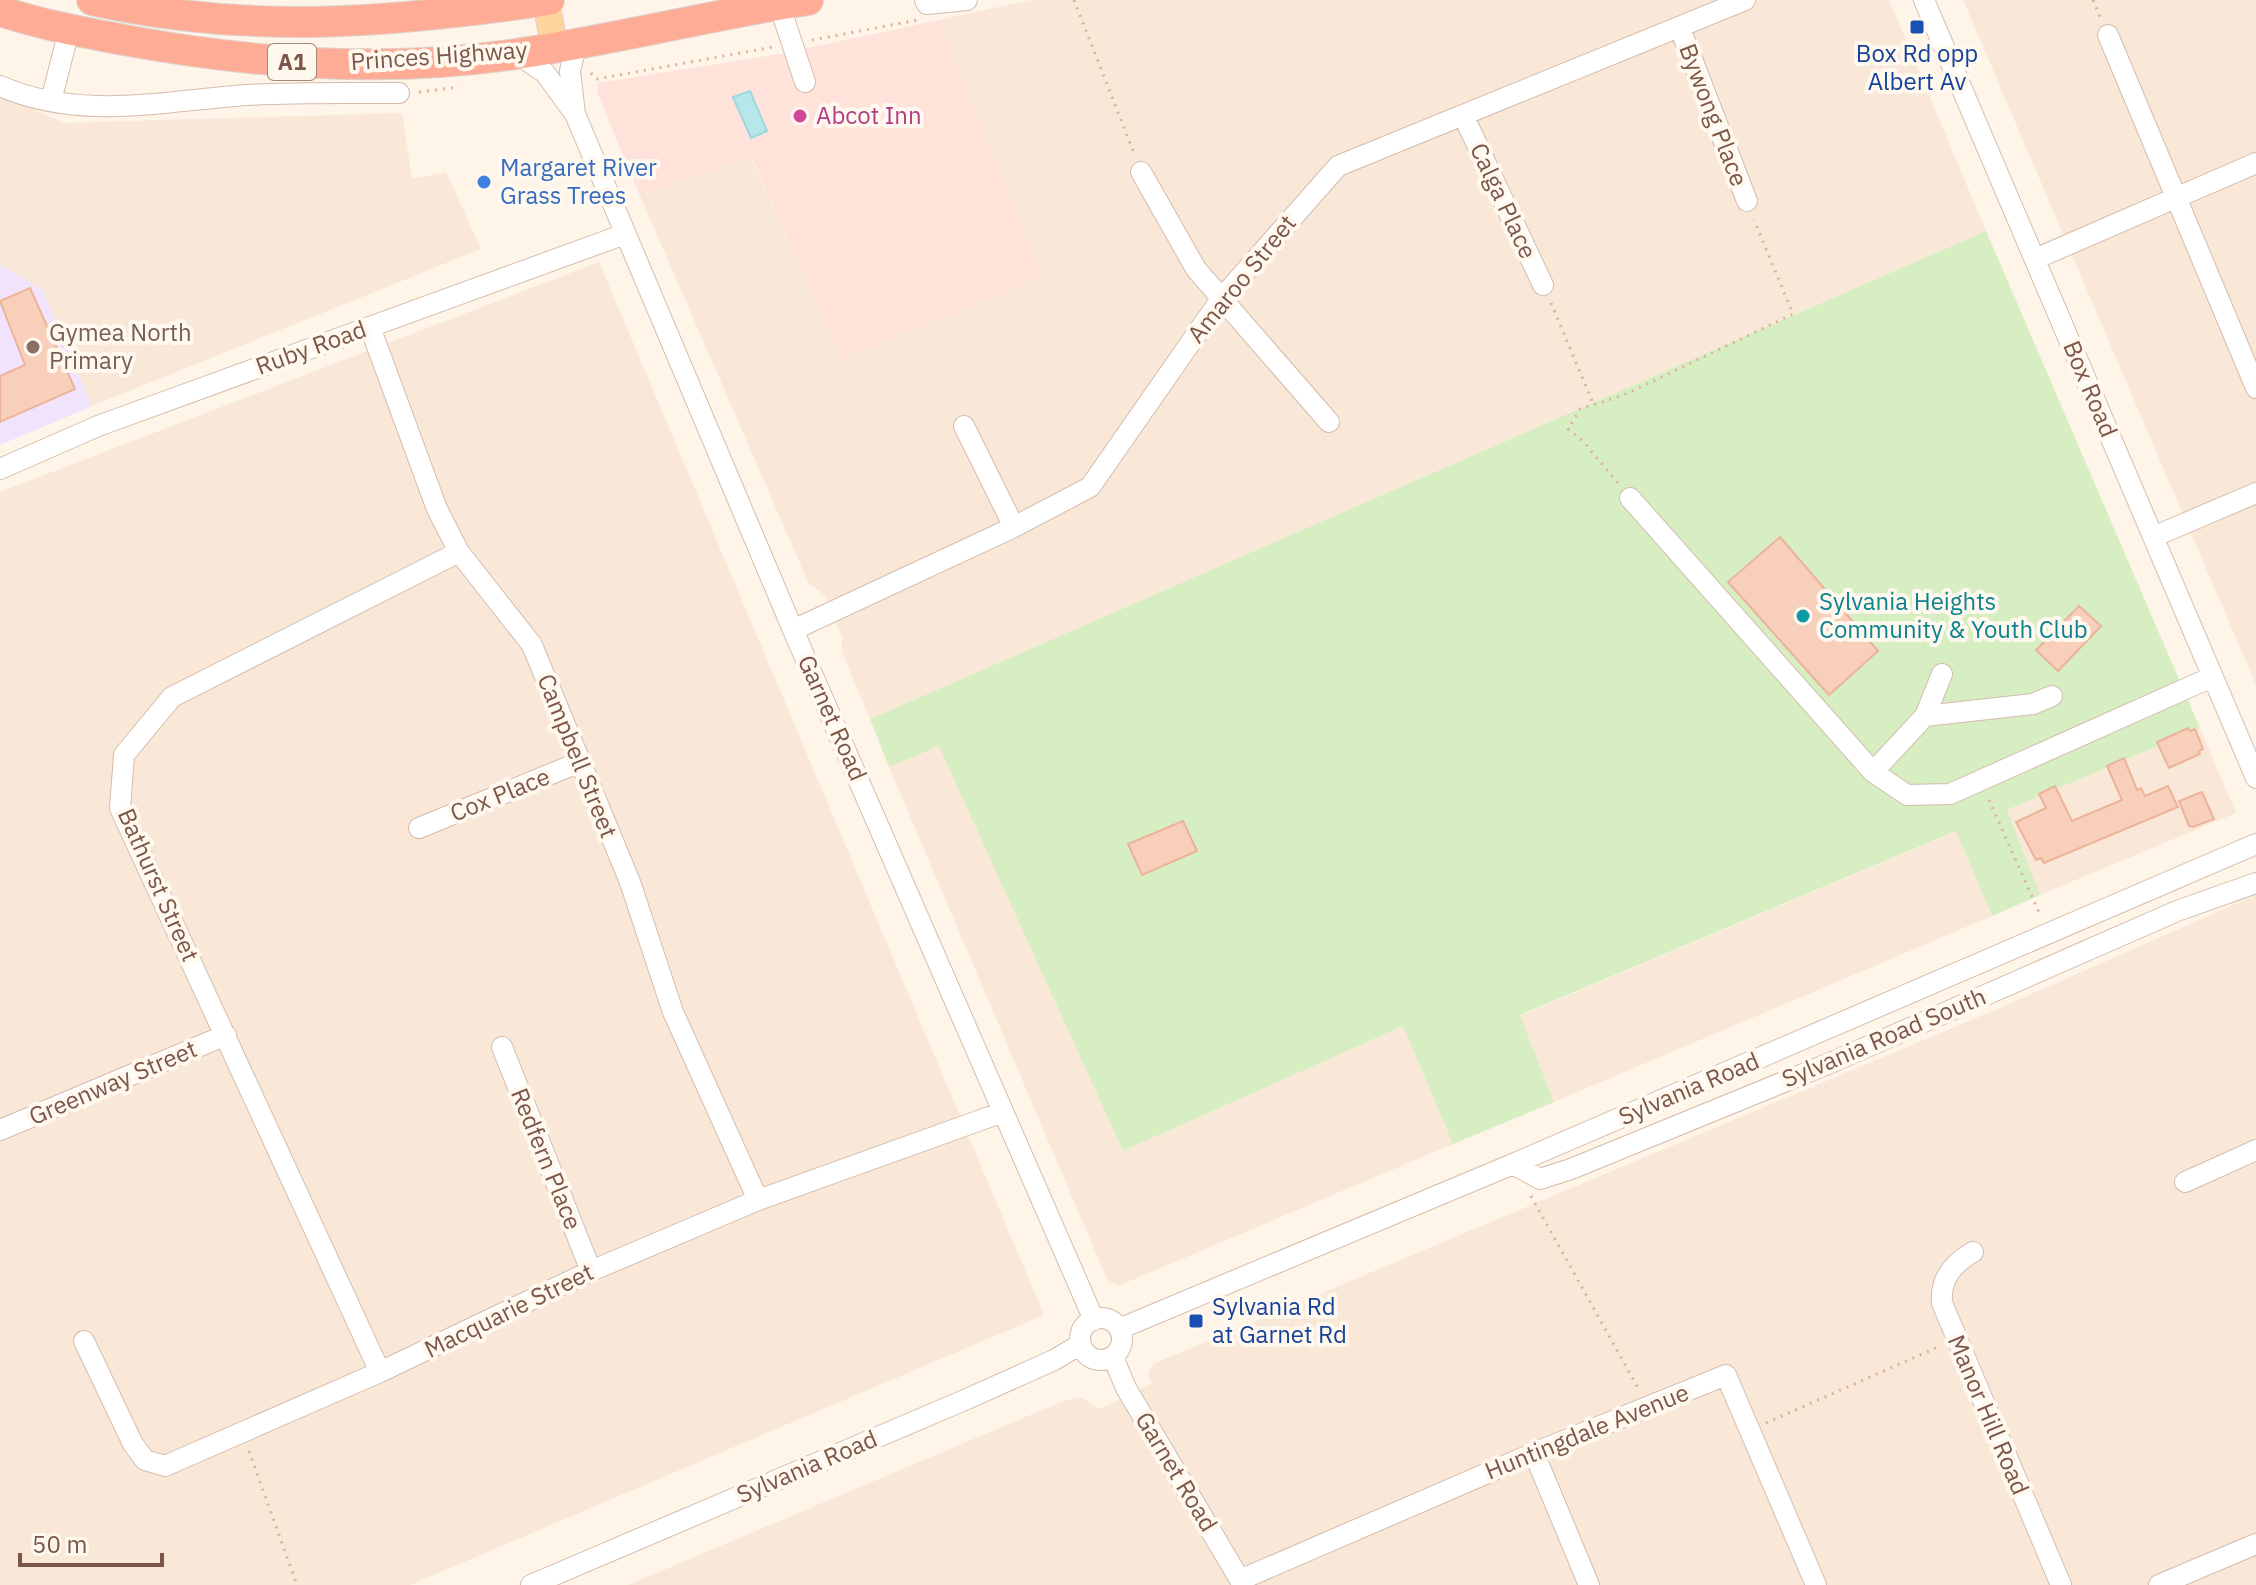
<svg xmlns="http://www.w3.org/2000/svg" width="2256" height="1585" viewBox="0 0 2256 1585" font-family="'IBM Plex Sans',sans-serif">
	<rect width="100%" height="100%" fill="#fef4e7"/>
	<path fill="#f9e8d7" d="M1031,0H1889L1986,231L870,719L842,652V637L825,595L809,584L640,196L750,157L842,358L1043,277L939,20Z
		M1963,0H2256V685Z
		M0,94L64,123L402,113L412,179L446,172L481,249L92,406L42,289L0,265Z
		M599,262L1044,1315L410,1585H0V492Z
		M2200,728L2236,813L2040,895L2007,810Z
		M939,745L1123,1151L1403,1026L1453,1144L1118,1286L1107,1279L889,767Z
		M1957,831L1992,916L1554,1102L1520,1016Z
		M2256,895V1585H628L1061,1402L1080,1397L1100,1409L1152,1383L1148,1374L1153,1364L1995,1010Z"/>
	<path fill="#ffe3da" d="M939,20L1043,277L842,359L751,157L640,196L597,92L598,83L780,54Z"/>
	<path fill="#f1e3fb" d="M0,265L42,289L92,406L0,445Z"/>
	<path fill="#d7eec3" d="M1986,231L2200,728L2007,810L2040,895L1992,916L1956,831L1520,1015L1554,1102L1453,1144L1403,1026L1123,1151L939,746L889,767L870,719Z"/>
	<path fill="#b8e7eb" stroke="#9dd8de" stroke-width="2" d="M750,91L767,131L751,138L733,97Z"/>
	<path fill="#f7cfbb" stroke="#ecb399" stroke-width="2" d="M30,288L75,389L0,422V376L25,365L0,301Z
		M1780,537L1878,651L1829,695L1728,582Z
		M2079,606L2101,626L2058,671L2036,650Z
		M2188,728L2190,731L2195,729L2203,749L2199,751L2200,754L2169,768L2157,742Z
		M2124,758L2137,790L2141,788L2145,796L2168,786L2178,807L2044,863L2041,858L2036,860L2016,822L2046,808L2039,794L2055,786L2072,821L2122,800L2107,766Z
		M2202,792L2214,819L2193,827L2189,826L2179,801Z
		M1183,821L1197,851L1142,875L1128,844Z"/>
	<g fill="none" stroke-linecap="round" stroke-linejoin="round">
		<defs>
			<path id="minor" d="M925,0L927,4L967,0
				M1924,0L2256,778
				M779,4L805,82
				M1680,28L1747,201
				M2108,35L2256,388
				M517,54L545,73L575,114L793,630L1094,1320
				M0,86C80,121 163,101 247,95C297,92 348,93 399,93
				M51,101L69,30
				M575,114L570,71L577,42
				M1464,117L1543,285
				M1141,172L1196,269L1329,422
				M2035,259L2256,163
				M370,327L437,509L459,552L532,645L630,882L673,1012L758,1200
				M964,426L1014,527
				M0,469L98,426L625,234
				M1630,498L1873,772
				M2153,537L2256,493
				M793,630L1014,527L1090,487L1221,299L1338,166L1745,0
				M1942,674L1925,716L1873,772L1907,795L1950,794L2212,677
				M1925,716L2033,704L2052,696
				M419,828L580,762
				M502,1047L591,1271
				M0,1130L226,1035
				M1513,1164L1540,1179L1571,1169L1835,1061L2177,911L2256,883
				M2185,1182L2256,1150
				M1973,1252C1952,1264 1940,1279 1942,1303L2061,1585
				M1080 1339a21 21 0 1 1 42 0a21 21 0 1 1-42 0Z
				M1119,1329L1513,1164L2256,844
				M84,1341L133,1444L145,1460L165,1466L380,1372L591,1271L758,1200L1003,1112
				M1113,1357L1126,1388L1243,1585
				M380,1372L120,808L124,755L172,697L459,552
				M1534,1453L1589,1585
				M1240,1580L1534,1453L1726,1375L1816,1585
				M531,1585L967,1399L1054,1360L1081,1344
				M2159,1585L2256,1544"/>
			<path id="major" d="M546,0L554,46"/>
			<path id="highway" d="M92,0C251,35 390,23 549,0
				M0,11C42,25 86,33 130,41C256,64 388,73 516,54C613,40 710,15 808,0"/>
		</defs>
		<use href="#minor" stroke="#d5bcad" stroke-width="22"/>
		<use href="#major" stroke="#ddd3cf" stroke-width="28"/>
		<use href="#highway" stroke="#ddd3cf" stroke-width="32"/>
		<path stroke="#ddb29d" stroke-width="3" stroke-dasharray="2 6" stroke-linecap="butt" d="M1074,0L1134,153
			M2093,0L2100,17
			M812,40L918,20
			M591,73L597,79L773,47
			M419,92L459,87
			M1551,303L1593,403
			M1618,483L1583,441L1568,429L1580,409L1624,395L1793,314L1754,220
			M1989,800L2041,917
			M1531,1196L1638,1388
			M1766,1423L1938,1347
			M249,1451L297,1585"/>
		<use href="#minor" stroke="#fff" stroke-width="20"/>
		<use href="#major" stroke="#ffd49d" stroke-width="26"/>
		<use href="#highway" stroke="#ffac97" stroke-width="30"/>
	</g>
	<g fill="#1a4fb4" stroke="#fff8ef" stroke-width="3">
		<rect x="1909" y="19" width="16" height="16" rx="4"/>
		<rect x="1188" y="1313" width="16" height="16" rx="4"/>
	</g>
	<circle fill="#d1479c" stroke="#fff8ef" stroke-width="3" cx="800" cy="116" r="8"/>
	<circle fill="#3f7fe0" stroke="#fff8ef" stroke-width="3" cx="484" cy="182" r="8"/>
	<circle fill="#8d6e63" stroke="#fff8ef" stroke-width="3" cx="33" cy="347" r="8"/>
	<circle fill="#0f9aa8" stroke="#fff8ef" stroke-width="3" cx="1803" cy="616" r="8"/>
	<g text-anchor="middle" stroke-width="8" stroke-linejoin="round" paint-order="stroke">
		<rect fill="#fff8ef" stroke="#a38779" stroke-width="2" x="268" y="44" width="48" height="36" rx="6"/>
		<g font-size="22" font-weight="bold" fill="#7c5747">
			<text x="292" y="70">A1</text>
		</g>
		<g font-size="24" fill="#164399" stroke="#fff8ef">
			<text x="1917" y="62">Box Rd opp<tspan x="1917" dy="28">Albert Av</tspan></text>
			<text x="1212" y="1315" text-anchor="start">Sylvania Rd<tspan x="1212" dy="28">at Garnet Rd</tspan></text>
		</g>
		<g font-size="24" fill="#7c5747" stroke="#fff8ef">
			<text transform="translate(439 56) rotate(-4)" y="8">Princes Highway</text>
			<text transform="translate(1713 115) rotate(69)" y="8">Bywong Place</text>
			<text transform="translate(1503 201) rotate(65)" y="8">Calga Place</text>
			<text transform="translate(1242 279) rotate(-51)" y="8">Amaroo Street</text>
			<text transform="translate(311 348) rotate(-20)" y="8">Ruby Road</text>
			<text transform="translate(2090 389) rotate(67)" y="8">Box Road</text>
			<text transform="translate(832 718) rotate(66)" y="8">Garnet Road</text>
			<text transform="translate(577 756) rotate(68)" y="8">Campbell Street</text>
			<text transform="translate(500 795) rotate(-22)" y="8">Cox Place</text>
			<text transform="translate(158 885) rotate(66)" y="8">Bathurst Street</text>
			<text transform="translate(1884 1038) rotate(-23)" y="8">Sylvania Road South</text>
			<text transform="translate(113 1083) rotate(-23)" y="8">Greenway Street</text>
			<text transform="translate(1689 1089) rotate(-23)" y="8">Sylvania Road</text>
			<text transform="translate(546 1159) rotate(68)" y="8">Redfern Place</text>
			<text transform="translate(509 1311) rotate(-26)" y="8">Macquarie Street</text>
			<text transform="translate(1988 1415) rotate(67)" y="8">Manor Hill Road</text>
			<text transform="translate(1587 1432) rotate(-22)" y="8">Huntingdale Avenue</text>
			<text transform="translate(807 1467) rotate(-23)" y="8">Sylvania Road</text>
			<text transform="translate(1176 1472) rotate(59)" y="8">Garnet Road</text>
		</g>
		<g font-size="24" fill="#b23c85" stroke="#fff8ef" text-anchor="start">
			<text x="816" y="124">Abcot Inn</text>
		</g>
		<g font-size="24" fill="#366cbe" stroke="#fff8ef" text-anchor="start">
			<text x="500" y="176">Margaret River<tspan x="500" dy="28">Grass Trees</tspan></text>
		</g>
		<g font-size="24" fill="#785e54" stroke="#fff8ef" text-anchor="start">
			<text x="49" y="341">Gymea North<tspan x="49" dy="28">Primary</tspan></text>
		</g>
		<g font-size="24" fill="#0d838f" stroke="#fff8ef" text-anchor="start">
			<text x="1819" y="610">Sylvania Heights<tspan x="1819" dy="28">Community &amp; Youth Club</tspan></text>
		</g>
	</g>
	<path d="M20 1553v12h142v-12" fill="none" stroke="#7c5747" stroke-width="4"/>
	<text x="32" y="1553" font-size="24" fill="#7c5747" stroke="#fff8ef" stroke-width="6" paint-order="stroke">50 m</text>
</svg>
